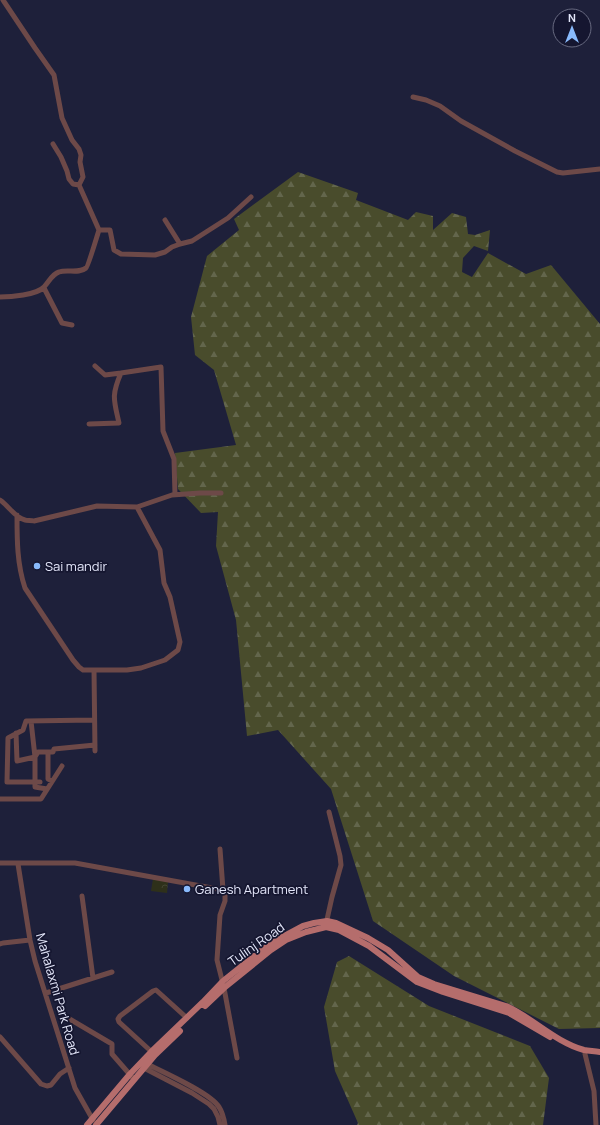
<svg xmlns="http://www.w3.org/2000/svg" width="600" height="1125" viewBox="0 0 600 1125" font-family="Manrope,sans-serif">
	<defs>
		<pattern id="forest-firs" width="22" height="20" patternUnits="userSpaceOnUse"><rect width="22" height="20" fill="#494c2c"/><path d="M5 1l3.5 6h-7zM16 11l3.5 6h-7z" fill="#63664c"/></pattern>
		<pattern id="park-crowns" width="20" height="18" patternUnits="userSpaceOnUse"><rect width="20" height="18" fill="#2e301a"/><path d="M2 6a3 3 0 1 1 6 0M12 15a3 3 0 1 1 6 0" fill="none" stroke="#424431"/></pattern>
	</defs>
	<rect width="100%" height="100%" fill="#1e203a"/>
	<path fill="url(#forest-firs)" d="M298,172L358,193L356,200L408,220L416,212L433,216V230L452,213L466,217L468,234L475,235L490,230L488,251L474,246L463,258L462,272L472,277L488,253L526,274L551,265L600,324V1028L559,1029L454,976L373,921L331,789L278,730L247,736L236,620L216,546L218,512L201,513L178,489L175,453L236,445L214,370L195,355L191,317L207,256L239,230L234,219Z
		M349,956L429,1006L530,1046L549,1078L543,1125H357L358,1123L335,1071L324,1007L337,962Z"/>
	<path fill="url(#park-crowns)" d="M153,879L168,882L167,893L151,891Z"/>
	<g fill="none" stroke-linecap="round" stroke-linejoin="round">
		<path stroke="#6d4948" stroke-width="5" d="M3,0L35,48L54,75L62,118L72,140L79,149L81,155L80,162L83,177L79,185
			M413,97L426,100L440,106L461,121L515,151L557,172L563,173L600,169
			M165,220L180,244
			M99,230H110L114,250L121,254L155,255L165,252L172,247L180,244L192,241L228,218L251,197
			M44,288L62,323L72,325
			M0,297C10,297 37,295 44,287C49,282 52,274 59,272C67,269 79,274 86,268C88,267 97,236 99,230L79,185L73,184L69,179L67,171L61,157L53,144
			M95,366L105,375L121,373
			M89,424L119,423C114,400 111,396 121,373L161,367L163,431L174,459L175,495
			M0,500C8,505 15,518 25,520C27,521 31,520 34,521L97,506L137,507L172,495L200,493H221
			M17,515C17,540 17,564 25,588L73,660L79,667L83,670H127L141,668L165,660L178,650L180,642L170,597L164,583L160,550L137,507
			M94,670L95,751
			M31,721L35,757V787L47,789
			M16,733L17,761L35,757L38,752H53L54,749L95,745
			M48,752V779L52,781
			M40,782H7L8,738L23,730L26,721L94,720
			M0,799H41L62,766
			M220,849L223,890
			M0,863H75L223,890L225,892V901L220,915L217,960L224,988L237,1058
			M18,864L30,940L35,961L75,1088L93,1120
			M82,896L93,978
			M326,924L332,897L341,865L340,856L329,812
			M0,944L3,943L30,940
			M46,993L112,972
			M68,1018L112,1044V1054L132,1077
			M0,1037L41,1084L47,1086L51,1085L60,1074L69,1068
			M154,1054L119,1022L118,1019L120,1016L153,991L156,990L187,1018
			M585,1054L594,1091L596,1125
			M145,1063C161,1071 211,1093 219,1107C223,1113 224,1119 225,1125
			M142,1067L192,1093L209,1104L214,1109L218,1117L220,1125"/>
		<path stroke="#b56d6c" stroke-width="6" d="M205,1006L224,988L271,950L286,940L306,932L326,927L339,930L369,946L417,982L443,992L509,1013L550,1037
			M87,1125L130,1074L151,1052L203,1002L223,981L258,953L275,941L303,926L314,923L327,921L336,923L368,938L388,950L418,977L434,984L506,1006C533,1018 555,1042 584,1050C589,1051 595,1051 600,1052
			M96,1125L155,1055L180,1031"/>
	</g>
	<g fill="#89bafc" stroke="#151630" stroke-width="1.5">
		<circle cx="37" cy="566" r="4"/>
		<circle cx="187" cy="889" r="4"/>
	</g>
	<g text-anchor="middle" stroke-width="3.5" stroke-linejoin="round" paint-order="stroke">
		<g font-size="13" fill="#e4e7fa" stroke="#151630" text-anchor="start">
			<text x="45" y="571">Sai mandir</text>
			<text x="195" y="894">Ganesh Apartment</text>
		</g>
		<g font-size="13" fill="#e4e7fa" stroke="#151630">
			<text transform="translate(256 944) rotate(-35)" y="5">Tulinj Road</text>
			<text transform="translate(58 994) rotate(74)" y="5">Mahalaxmi Park Road</text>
		</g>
	</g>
	<g transform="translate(572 28)"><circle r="19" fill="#151630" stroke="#686a81"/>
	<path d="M0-3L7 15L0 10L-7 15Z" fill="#89bafc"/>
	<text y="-6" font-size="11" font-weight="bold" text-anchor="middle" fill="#e4e7fa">N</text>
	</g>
</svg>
